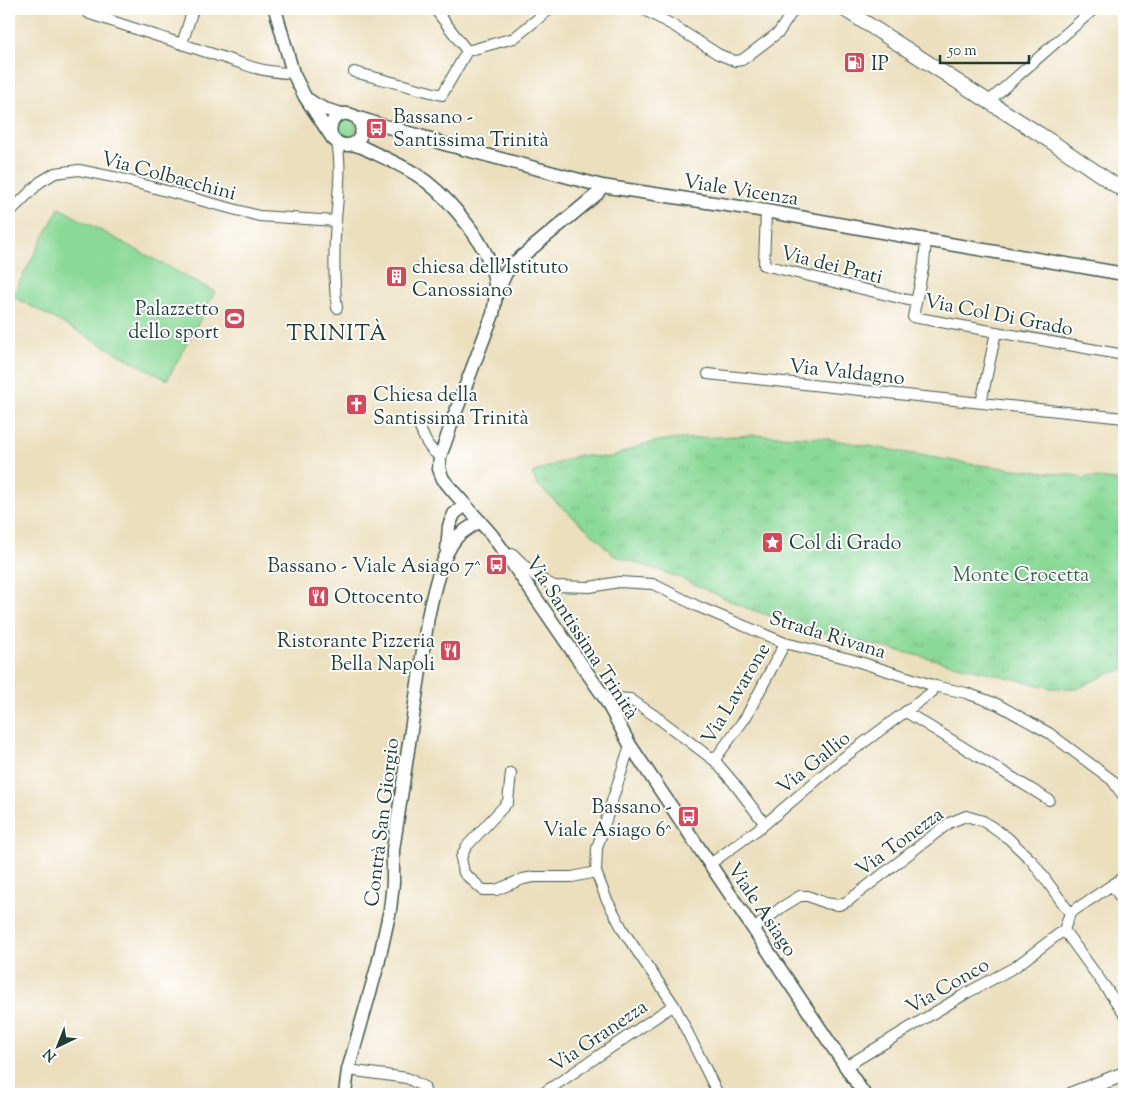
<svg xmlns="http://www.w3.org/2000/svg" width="1133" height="1103" viewBox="0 0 1133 1103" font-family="'Sorts Mill Goudy',serif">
	<defs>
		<pattern id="park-tufts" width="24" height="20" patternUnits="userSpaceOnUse" patternTransform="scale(1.25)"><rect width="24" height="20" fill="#8bd998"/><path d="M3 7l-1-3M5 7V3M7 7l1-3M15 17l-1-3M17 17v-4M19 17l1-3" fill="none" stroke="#78bb84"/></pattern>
	</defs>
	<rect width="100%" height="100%" fill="#fff"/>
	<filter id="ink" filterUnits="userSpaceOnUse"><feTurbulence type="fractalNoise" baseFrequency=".02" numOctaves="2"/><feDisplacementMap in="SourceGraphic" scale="10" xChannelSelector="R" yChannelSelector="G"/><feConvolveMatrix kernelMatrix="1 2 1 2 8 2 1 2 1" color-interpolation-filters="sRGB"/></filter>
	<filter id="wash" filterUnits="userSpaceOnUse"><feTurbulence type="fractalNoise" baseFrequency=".0096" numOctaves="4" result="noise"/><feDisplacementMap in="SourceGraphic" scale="20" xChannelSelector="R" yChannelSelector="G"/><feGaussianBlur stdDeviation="1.12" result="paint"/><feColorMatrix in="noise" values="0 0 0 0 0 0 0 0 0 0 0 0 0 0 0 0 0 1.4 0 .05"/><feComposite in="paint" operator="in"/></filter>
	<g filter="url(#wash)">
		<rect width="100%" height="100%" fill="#ebdfbe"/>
		<path fill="#8bd998" stroke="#558b66" d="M336 129a10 10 0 1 1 20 0a10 10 0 1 1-20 0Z
			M59,208L215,292L167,380L12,296Z"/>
		<path fill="url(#park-tufts)" stroke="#558b66" d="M754,435L823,438L971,464L1124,481V670L1107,674L1079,688H1051L821,632L746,608L678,577L613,555L599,540L545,492L536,483L532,473L579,455L609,458L644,444L664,440Z"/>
	</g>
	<g filter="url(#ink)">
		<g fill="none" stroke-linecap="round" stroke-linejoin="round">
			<defs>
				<path id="minor" d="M83,9L90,14L240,63C258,70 273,73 293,73
					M435,9L467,51L514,38L550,9
					M643,9L674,26L718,54L735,61L742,60L779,32L794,9
					M182,44L193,9
					M354,72L442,95L467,51
					M988,102L1094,9
					M766,211L764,265L916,302
					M9,213L40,182L55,173L79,170L118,178L259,216L336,221
					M926,240L924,264L913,317L1124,355
					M337,308C333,278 334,249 336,220C338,195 342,167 337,143
					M708,374L1124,418
					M981,403L996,332
					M419,426C424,437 428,450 440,456
					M507,556L513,554L535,576L554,586L590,587L619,582L653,584L699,607L785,643L850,659L935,686L966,693L997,704L1049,733L1112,780L1124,797
					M604,697L630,699L658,718L715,761
					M906,712L1049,800
					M630,745L597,848L596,872L606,898L624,932L674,1005L718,1094
					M511,773L508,802L466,847L461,858L464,873L483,890H496L523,879L534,877H572L596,872
					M765,824L733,782L715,761L718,755L746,717L785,643
					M710,864L765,824L843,758L932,692L935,686
					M1112,885L1124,903
					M754,929L782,907L800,896H808L825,903L839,905L848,901L949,823L966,816L983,821L1008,838L1032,861L1070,913
					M1064,930L1124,1013
					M1064,930L1070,913L1124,877
					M845,1067L965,994L1015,967L1064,930
					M348,1070L407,1078L424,1087L426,1094
					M542,1094L674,1005"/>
				<path id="tertiary" d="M275,9L293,73L305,97L333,139C350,155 371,136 357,118
					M309,100C319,108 330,111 342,114
					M331,135C329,125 333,116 343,114C351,112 355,118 362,119C386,127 410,133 434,140L441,143L602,186L766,211L926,240L1124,274
					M352,144L362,147C380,156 400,164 417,175C444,192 478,233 490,263C494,272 495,283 496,293
					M602,186L597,194L514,263L506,273L496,295L493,314L453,419L445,443L440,456L439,469L443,479L452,490L491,534L507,556L604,697L630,745L864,1094
					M447,551L449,526L454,514L465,505
					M345,1094L348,1070L378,964L390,910L393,883V850L428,617C433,593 441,556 457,537C463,531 472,526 480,521"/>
				<path id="secondary" d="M844,9L1058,146L1124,191
					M1072,1094L1124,1074"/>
			</defs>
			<use href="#minor" stroke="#3e5549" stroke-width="12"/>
			<use href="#tertiary" stroke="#3e5549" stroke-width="15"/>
			<use href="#secondary" stroke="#3e5549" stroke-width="16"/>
			<use href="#minor" stroke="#fff" stroke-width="10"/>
			<use href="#tertiary" stroke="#fff" stroke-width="12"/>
			<use href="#secondary" stroke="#fff" stroke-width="14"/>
		</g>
	</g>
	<defs>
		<symbol id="fuel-square" viewBox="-11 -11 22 22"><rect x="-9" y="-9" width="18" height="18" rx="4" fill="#d1495b" stroke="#fff"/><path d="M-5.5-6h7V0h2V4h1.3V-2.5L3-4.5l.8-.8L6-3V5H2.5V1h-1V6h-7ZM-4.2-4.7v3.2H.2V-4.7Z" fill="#fff"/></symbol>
		<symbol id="bus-square" viewBox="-11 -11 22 22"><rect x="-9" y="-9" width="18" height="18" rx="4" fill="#d1495b" stroke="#fff"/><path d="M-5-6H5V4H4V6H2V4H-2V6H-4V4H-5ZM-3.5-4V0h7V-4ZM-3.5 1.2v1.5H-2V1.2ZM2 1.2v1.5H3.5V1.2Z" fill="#fff"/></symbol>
		<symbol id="building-square" viewBox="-11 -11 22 22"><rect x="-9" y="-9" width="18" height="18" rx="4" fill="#d1495b" stroke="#fff"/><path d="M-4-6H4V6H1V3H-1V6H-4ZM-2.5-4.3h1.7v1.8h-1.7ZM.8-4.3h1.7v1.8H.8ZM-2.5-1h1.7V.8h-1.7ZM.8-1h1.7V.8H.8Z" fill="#fff"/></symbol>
		<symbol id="stadium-square" viewBox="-11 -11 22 22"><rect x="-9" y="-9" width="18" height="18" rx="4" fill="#d1495b" stroke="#fff"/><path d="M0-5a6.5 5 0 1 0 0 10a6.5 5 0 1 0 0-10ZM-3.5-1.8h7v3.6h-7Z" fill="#fff"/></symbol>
		<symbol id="church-square" viewBox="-11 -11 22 22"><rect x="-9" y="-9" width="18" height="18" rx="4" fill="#d1495b" stroke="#fff"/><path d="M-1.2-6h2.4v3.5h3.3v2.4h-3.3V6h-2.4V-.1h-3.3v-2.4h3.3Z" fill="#fff"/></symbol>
		<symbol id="sight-square" viewBox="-11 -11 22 22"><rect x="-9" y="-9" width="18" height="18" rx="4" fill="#d1495b" stroke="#fff"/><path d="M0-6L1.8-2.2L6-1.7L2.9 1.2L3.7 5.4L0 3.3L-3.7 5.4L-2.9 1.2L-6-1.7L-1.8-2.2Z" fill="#fff"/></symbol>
		<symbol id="restaurant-square" viewBox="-11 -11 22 22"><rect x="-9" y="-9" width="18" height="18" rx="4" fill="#d1495b" stroke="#fff"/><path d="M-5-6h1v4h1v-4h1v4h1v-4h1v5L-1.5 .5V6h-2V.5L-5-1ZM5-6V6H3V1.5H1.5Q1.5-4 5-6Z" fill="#fff"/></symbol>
	</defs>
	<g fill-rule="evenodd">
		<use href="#fuel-square" x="842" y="50" width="25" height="25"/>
		<use href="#bus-square" x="364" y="116" width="25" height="25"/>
		<use href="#building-square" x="384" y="264" width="25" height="25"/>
		<use href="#stadium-square" x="222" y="306" width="25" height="25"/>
		<use href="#church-square" x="344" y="392" width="25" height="25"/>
		<use href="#sight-square" x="760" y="530" width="25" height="25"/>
		<use href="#bus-square" x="484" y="552" width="25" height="25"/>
		<use href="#restaurant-square" x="306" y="584" width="25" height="25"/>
		<use href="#restaurant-square" x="438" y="638" width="25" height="25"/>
		<use href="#bus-square" x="676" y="804" width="25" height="25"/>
	</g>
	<g text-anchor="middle" stroke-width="4" stroke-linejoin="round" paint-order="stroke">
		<g font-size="20" fill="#1f3d34" stroke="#fff" text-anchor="start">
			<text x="871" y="70">IP</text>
			<text x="393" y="123">Bassano -<tspan x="393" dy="23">Santissima Trinità</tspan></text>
			<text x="412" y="273">chiesa dell'Istituto<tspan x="412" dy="23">Canossiano</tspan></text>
			<text x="219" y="315" text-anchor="end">Palazzetto<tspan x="219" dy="23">dello sport</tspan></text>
			<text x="373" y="401">Chiesa della<tspan x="373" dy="23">Santissima Trinità</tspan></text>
			<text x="789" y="549">Col di Grado</text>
			<text x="481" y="572" text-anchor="end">Bassano - Viale Asiago 7^</text>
			<text x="334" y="603">Ottocento</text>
			<text x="435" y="647" text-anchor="end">Ristorante Pizzeria<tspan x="435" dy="23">Bella Napoli</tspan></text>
			<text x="672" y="813" text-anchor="end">Bassano -<tspan x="672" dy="23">Viale Asiago 6^</tspan></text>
		</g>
		<g font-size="20" fill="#1f3d34" stroke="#fff">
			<text transform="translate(169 175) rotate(15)" y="7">Via Colbacchini</text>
			<text transform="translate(741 189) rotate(9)" y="7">Viale Vicenza</text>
			<text transform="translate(832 264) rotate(14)" y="7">Via dei Prati</text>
			<text transform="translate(999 314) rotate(11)" y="7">Via Col Di Grado</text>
			<text transform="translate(847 371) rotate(6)" y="7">Via Valdagno</text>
			<text transform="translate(828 634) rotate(17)" y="7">Strada Rivana</text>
			<text transform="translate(583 637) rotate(57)" y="7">Via Santissima Trinità</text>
			<text transform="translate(735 693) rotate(-59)" y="7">Via Lavarone</text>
			<text transform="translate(813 762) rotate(-39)" y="7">Via Gallio</text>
			<text transform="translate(381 822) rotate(-83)" y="7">Contrà San Giorgio</text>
			<text transform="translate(899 841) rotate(-36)" y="7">Via Tonezza</text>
			<text transform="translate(763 909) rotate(56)" y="7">Viale Asiago</text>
			<text transform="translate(947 985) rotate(-30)" y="7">Via Conco</text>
			<text transform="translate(598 1035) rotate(-34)" y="7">Via Granezza</text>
		</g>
		<g font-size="20" fill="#3a644d" stroke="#fff">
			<text x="1021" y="581">Monte Crocetta</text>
		</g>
		<g font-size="22" letter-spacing="1" fill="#1f3d34" stroke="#fff">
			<text x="337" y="340">TRINITÀ</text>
		</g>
	</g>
	<rect width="1133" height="1103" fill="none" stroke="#fff" stroke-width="30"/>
	<g transform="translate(58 1046) rotate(223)" stroke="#ffffff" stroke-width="4" paint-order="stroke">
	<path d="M0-4L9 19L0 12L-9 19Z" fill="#1f3d34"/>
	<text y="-8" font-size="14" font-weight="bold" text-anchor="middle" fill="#1f3d34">N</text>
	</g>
	<path d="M940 55v8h89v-8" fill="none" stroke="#1f3d34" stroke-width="2.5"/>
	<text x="948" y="55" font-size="15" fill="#1f3d34" stroke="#ffffff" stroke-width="4" paint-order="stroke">50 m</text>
</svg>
